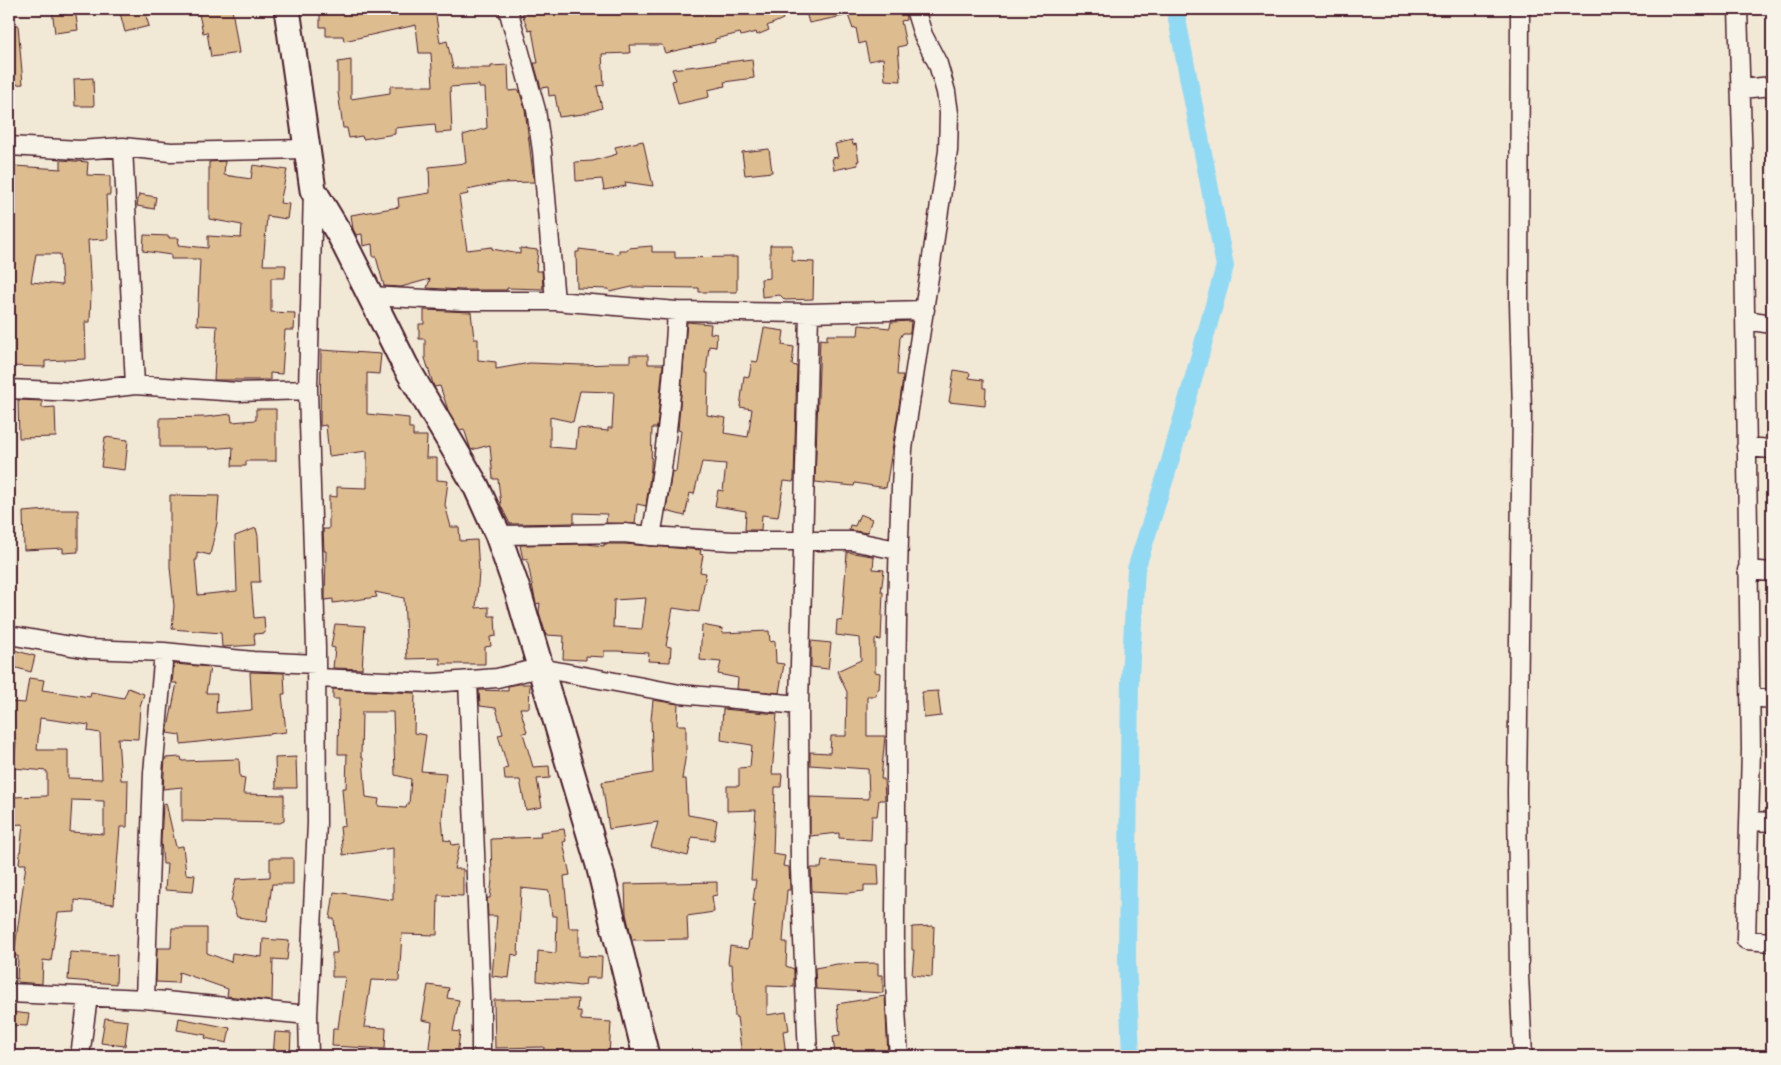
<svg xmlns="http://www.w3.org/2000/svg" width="1781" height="1065" viewBox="0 0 1781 1065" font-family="Delius,sans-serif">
	<rect width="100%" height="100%" fill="#f2e8d6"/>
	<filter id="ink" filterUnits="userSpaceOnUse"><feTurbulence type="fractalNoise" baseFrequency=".02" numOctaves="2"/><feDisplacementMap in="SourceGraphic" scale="10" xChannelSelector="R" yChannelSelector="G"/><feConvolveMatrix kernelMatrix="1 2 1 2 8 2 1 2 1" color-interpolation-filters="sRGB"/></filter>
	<g filter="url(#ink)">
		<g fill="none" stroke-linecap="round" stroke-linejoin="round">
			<path stroke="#92daf4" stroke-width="18" d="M1131,1056L1127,959L1130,677L1136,569L1167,472L1225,266L1175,9"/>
		</g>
		<path fill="#ddbd90" stroke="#4a1f2b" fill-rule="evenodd" d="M52,9H75L78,30L55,33Z
			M119,9H144L149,26L125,32Z
			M198,9H232L239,53L211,57L207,32L203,33Z
			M320,9H352V12H357V15L386,9H435L440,43L447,41L453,68H491V66L508,65L509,91L519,90L525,109L534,182L501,183L467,190L468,194L459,196L467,250L492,247V249L520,254V248L538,250L536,271H542L543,289L507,288V290H462L427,288L430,279L401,287L384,286L376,257H373L372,244L363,246L362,234L356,235L353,229L351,215L399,207L398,198L430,193L429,167L466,163L463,135L487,128L485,88H479V85L450,87L452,132L436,133L435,124L395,128V134L363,139L362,136L349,138L347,128H343L338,92V62L351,60V99L390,93V86H433L431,53H419L416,25L344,41L343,36H326V27H320Z
			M554,9H593V13L618,9H648V15L666,9H779L783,19L767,26L769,30L757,35L756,32L741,36L740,33L715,39V42L665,53L662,45H629L630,53L602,54L604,85L597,86L602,108L583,114L559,117L555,95L549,96L548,87L541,88L534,63H538L532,30L529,31L522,14Z
			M805,9H849L850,14L876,9L881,11L905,9L906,20L901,21L906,45L898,47L901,81L885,80L883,58L869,61L865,42L859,44L856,28L853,29L848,15L809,23Z
			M9,25H18L23,84L9,85Z
			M752,59L754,78L724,82L725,86L708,90L709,97L678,104L672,81L676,80L672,69Z
			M93,78L94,106H75L74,79Z
			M852,140L853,145L856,144L859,161H857L858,165L834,170L832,158L838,157L835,144Z
			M643,141L653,186L625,182L626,186L604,190L602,179L576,181L575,162L593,161L617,154L615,147Z
			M769,149L772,172L745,175L742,152Z
			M61,160L88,162L87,175L110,176V195H106L108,239L88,240L91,293L90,322H85L86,359L45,361V367L9,366V205L12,204L14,166L61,169ZM36,254H60L62,285L31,282Z
			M225,161L224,175L251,179L253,165L287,170L280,203L289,204L287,219L267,216L263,265H286L285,278H271V312L295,313L294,330H285L282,374L270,373V380H214L217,326L197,325L200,259H171V255L143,251L144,235L169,236V238H179L178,245L208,248V236L241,238L242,225L209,219V162Z
			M139,194L156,197L154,209L137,206Z
			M770,245H792V261L814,262L813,299L785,300L780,295L762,297L761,279L770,278Z
			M652,246V252H675V258L737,257V292H699V288L632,287L610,292L609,289L577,288L576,252H579V249L619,254V250H628V248Z
			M424,310L471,312L474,339H478V360L496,362V369L530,363L582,365L609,364V362H630V355H648V364H663L657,428H652L651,468L646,506L637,504L635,524L606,523L607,514L574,513V523L510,524L501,506L498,479H493L490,445L471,450L464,429L460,430L448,410L440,386L434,387L425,358V339H419V324H424ZM580,391L614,392L612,428H608V431L578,428L576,449L550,447V417L573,422Z
			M911,321L910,333H903L900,338L897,375H903L902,387L886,488L855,483L854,486L815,482L820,339L827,340V335H858L859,325L890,328L891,322Z
			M687,322L711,324L710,333L717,334L716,347L709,346L706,373H708L707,415L726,418L724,433L748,437L752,409L740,407L744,376L749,377L752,361L757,362L758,360L764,328L784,331L782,345L794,347L792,365L797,366L794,479L793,482L784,481L778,517L762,515L761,530H745L746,511L715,506L718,490L723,491L726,464L702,462L694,494L690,493L685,516L666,511L672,471L676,472L681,431L678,430Z
			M321,350L381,354L379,374L367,373V414L409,418V428H413V436H427L426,458H437V480L448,481L445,505L451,527H459L460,541L477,540L479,572L476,608L489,607V616H495L496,636L490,637L491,646L485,647V664H440V658L407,659L404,598L375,592L377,597L333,603V599L325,600L326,551H324L323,529H329V496L337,497V487L367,488V451L329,456L326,425L320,426Z
			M954,370L970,373L969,378L983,380V388H986L985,406L949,402Z
			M18,400L42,401V408L55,407L56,437L19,438Z
			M256,409H276V461H246V466H232L233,447L209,449L208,447H160V418L206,417L231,414L232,422L256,420Z
			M105,437L128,440L125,470L101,467Z
			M170,495L219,496L217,523L210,555L197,552V560H195L198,595L237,591L235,536L256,528L258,536L260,582H251L254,618L264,617L265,633L254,634L255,645L222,647L221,633L172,629L174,606L170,567Z
			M48,510H78V552L63,553V548L24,550L23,512Z
			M860,514L872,519L867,533L849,530L850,525L855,526Z
			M587,544L604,546V544H624L701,550L700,554L703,555L700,572L706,573L699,612L673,608L666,646L671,647L670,662L648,661L649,653L617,651H604V657L586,656V660L563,659L564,636L546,635L539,612L540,603L536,604L527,559L523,560L520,545ZM646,598L642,629L613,627L614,600Z
			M847,552L872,556L874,557L873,569L884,570L881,592H883L881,640L875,639V672L880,673L879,689H877L876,696H867V736H885L881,779H884L885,800H879L877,816H872L871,840L839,838V833L810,836V797L869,799L868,769L810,765V752L830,753L831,736H846L847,692L837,671L861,660L860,638L836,635L837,620L842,621Z
			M335,624L365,626L362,669L333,668L335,648L331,647Z
			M702,625L723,629L722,633L769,631L770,642L775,641L776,663L784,664L779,693L737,689L738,678L718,674L721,662L700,660Z
			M811,641L831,643L828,669L811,667Z
			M14,650L35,656L31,672L10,666Z
			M174,664L210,667L206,693H217L216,713L252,710L250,672L284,673L285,694H282L286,732L181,744L180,735L167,733L177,683H172Z
			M29,678L44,680L42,690L90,697L91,692L124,698L128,688L144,694L140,706L138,739L118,738L121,780H128L127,827H120L114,904L75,900V912L58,913L51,961L43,960L42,984L17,982L18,956H14L26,864H19L23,824L9,825V797L47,796V771L13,768L16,742L9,741L11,702L25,703ZM40,718L89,725L88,731L100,733L102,779L68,778V750H37ZM72,800L104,801V834L70,832Z
			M519,684H530L529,708H520L527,732L523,733L533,767L549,766L550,778L537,779L542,807L526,810L520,780H505L504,769L508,768L498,735L503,734L496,708L480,706L479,690L508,691V686Z
			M333,689L415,693L414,733L426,735L421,771L446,773L442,819L444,840L451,841L452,845L460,844L454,869H463V896L438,895L437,935L402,934L399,981L371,980L364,1027L386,1028L385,1049L332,1046L333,1028H338L345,977H332V953H337L334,919H330L334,892L393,900V848L343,855L340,827L345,826L342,788H346L347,754H338L339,699H333ZM362,712H393L395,775L411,779L409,804H407L406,808L378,806L379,799L366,797L363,758L361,757Z
			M938,691L941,716L924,718L922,692Z
			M653,700L678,704L677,725H686V753L682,779H686L688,815L717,820L714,840L692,837L688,856L651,847L658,822L609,829L602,782L653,773L651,720Z
			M723,709L777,714L772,774H782L781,787H775L773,854L785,856L783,866L789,867L790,890H787L783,942H787L786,966L794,969V987L767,986V1015L786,1012L789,1030L783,1031L786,1056H742L737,1017H735L732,964H728L730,946L748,949L749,940H751L755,900H753L756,880H751L756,810L727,811V786H739V768L750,767L752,745L721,740Z
			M181,757L182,761L239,759L240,777L245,778L243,794L284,795V821L280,823L182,821V787L163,789L165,758Z
			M296,757L297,788H276L275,758Z
			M166,803L176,847L183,846L186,874L195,875L193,892L165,890L167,864H163L161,841L163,804Z
			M564,829L566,841L563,842L570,875L564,876L569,928H579V956L602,957L601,978H586L585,985L580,986L537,981L538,951L556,953L557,916H552L549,891L521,888L518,956L512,954L509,978L492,976L497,916H488L487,898H490L492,880L491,839L541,837L540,832Z
			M270,858H293V884H272L267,921L237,917L231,901L236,879L270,877Z
			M822,861L878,865L879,885H864V891L848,893L812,891L811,868H821Z
			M717,882V895L712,896L714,912L687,916L688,939L632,940L626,914L625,884Z
			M934,926L932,977L912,975L914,950H912V927Z
			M172,928H207V953L231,962L232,953L262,957L263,939L289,941L287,960L273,959L272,1001L227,996L228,989L179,972L178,983L156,982L157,948H171Z
			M70,952L117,955L116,984L68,980Z
			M878,963V975H883V993L816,989L815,968L837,964Z
			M428,985L449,988L447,998L459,1000L453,1031L460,1032L457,1056H428L432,1022L422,1020Z
			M885,996L888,1056H835L833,1036L840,1035L837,1004Z
			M578,999L577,1011H581V1020L611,1022L609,1056H543L544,1047L495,1048L494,1000Z
			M10,1012L29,1014L27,1026L9,1025Z
			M105,1018L128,1021L125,1046L101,1043Z
			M179,1018L230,1028L227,1043L205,1038L206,1035L177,1030Z
			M275,1032L291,1033L290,1056H273Z"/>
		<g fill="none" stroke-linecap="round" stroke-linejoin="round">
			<defs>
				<path id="street" d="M508,9L536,110L542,151L555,301
					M1520,9L1519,303L1522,412L1517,792L1519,975L1523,1056
					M1738,9L1743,167L1751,750L1746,940L1772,942
					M1741,89L1772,86
					M9,146L79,150L123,147L171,152L306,149
					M123,147L135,385
					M370,296L462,301H555L677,311L809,313L925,310
					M1745,320L1772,324
					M9,389L77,392L135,385L238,392L308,390
					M1746,447L1772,449
					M498,535L624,533L651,536C665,461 673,387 677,311
					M651,536L732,541H852L897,550
					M1747,570L1772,572
					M9,635L88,649L164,652L253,661L316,664
					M316,678L433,683L497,678L540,668L680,694L799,705
					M468,680L481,1001V1056
					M1750,697L1772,699
					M1749,821L1772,822
					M9,993L145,999L308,1015
					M145,999L153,773L164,652
					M80,1056L88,997
					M309,1056L308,1015L317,823L316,648L308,390L313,190
					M808,1056L800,869L799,705L809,313
					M899,1056C892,974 896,892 896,810C896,689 896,569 903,449L948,151L949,113L946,92L938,64L923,35L915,9"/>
				<path id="secondary" d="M287,9L313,190L340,235L405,365L476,486L498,535L518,592L599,865L646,1056"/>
			</defs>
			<use href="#street" stroke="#4a1f2b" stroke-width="21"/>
			<use href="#secondary" stroke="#4a1f2b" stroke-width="29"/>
			<use href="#street" stroke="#f7f3e8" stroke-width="18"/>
			<use href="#secondary" stroke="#f7f3e8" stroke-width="25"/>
		</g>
	</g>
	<rect width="1781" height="1065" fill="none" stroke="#f7f3e8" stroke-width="30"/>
	<rect x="15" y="15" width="1751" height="1035" fill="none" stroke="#4a1f2b" stroke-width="2" filter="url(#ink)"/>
</svg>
